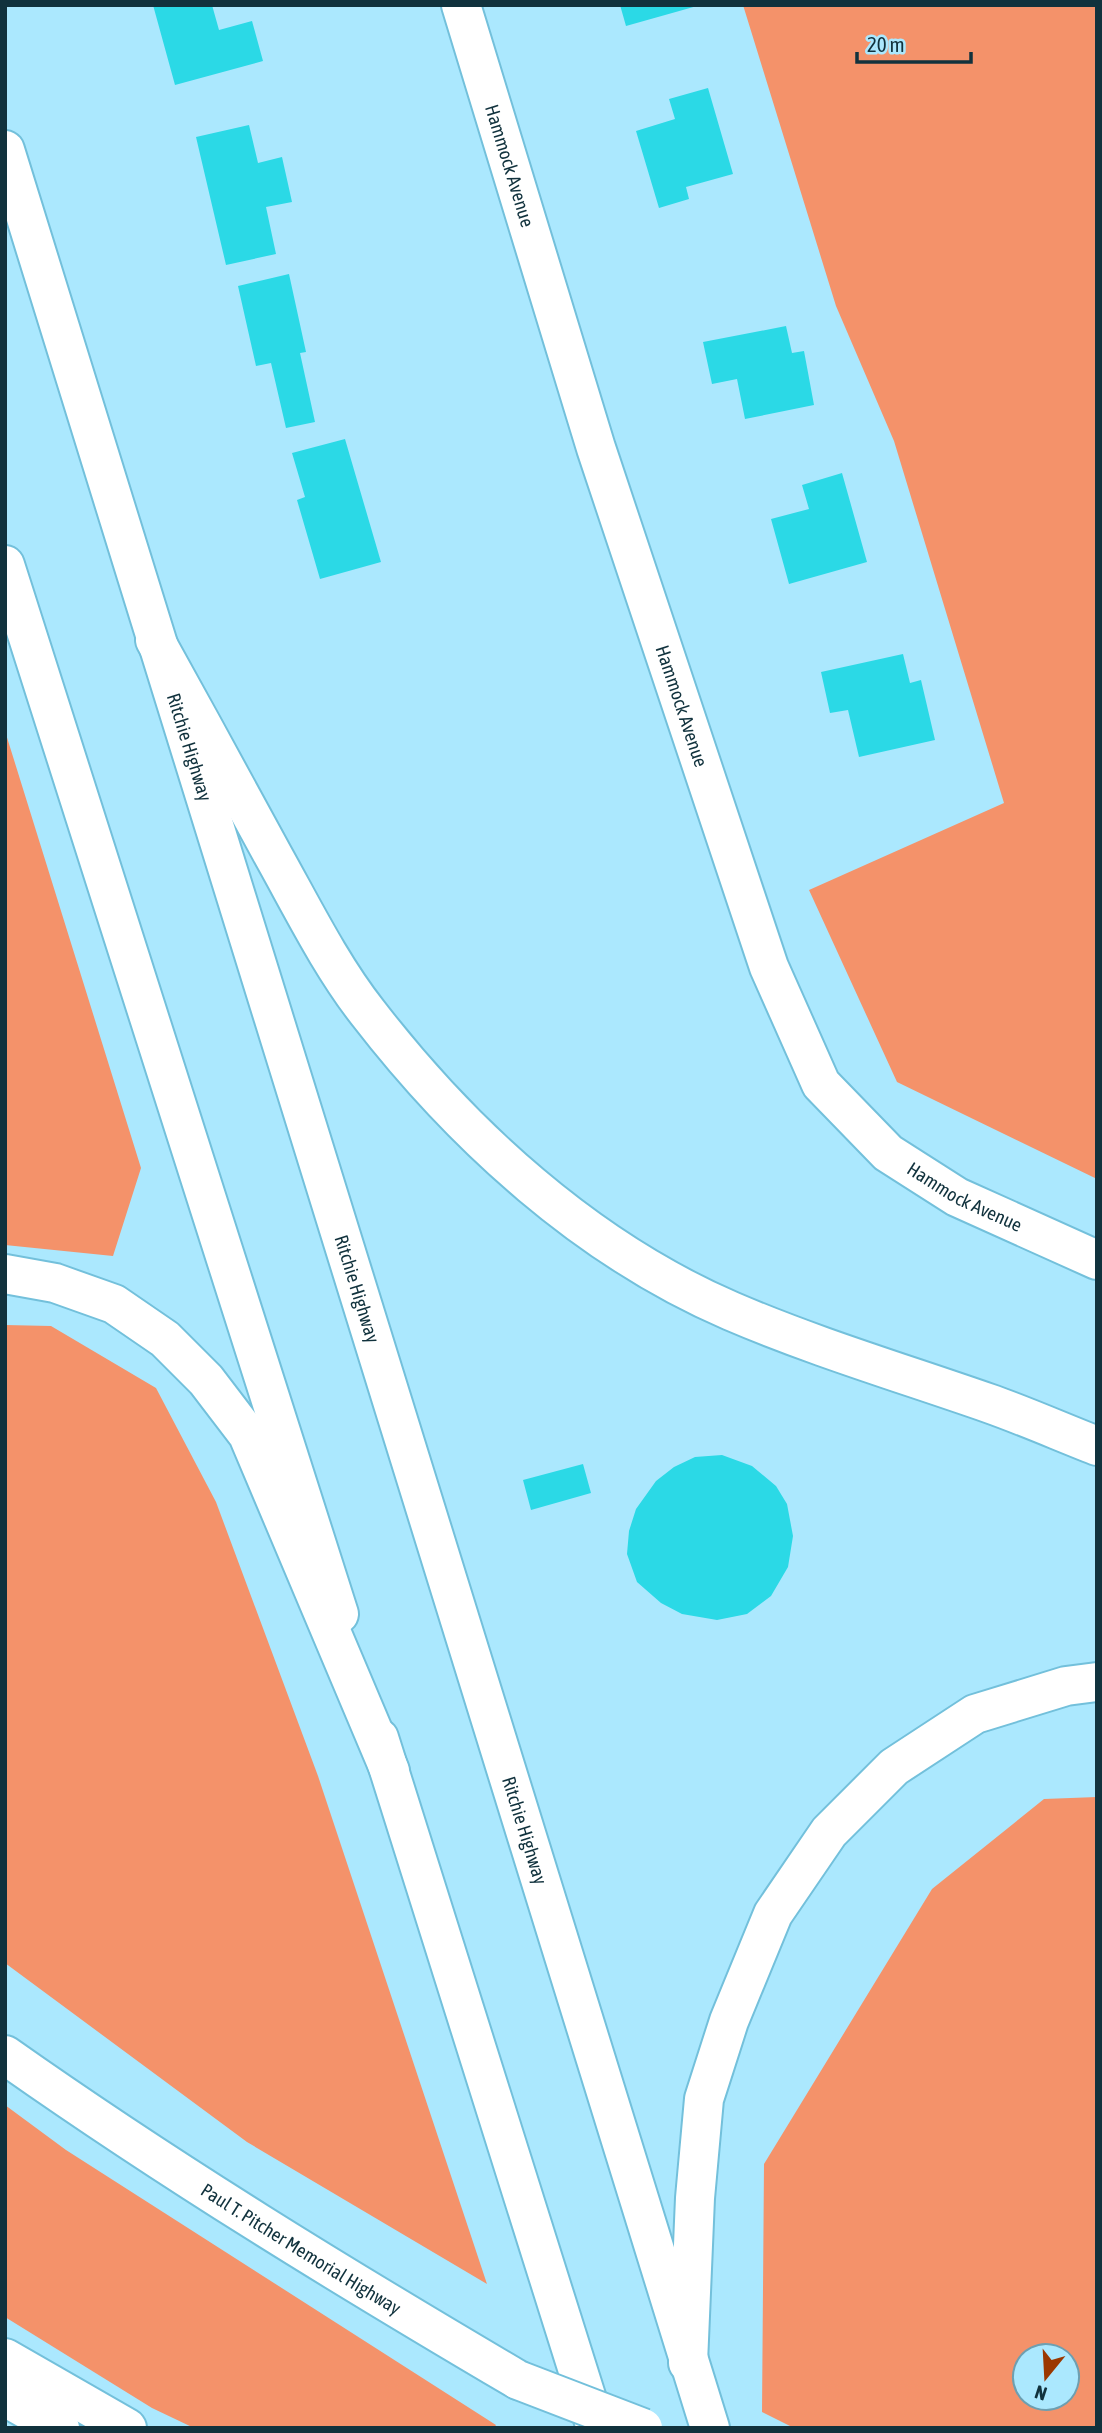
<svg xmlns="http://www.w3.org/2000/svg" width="1102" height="2433" viewBox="0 0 1102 2433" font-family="'Asap Condensed',sans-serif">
	<rect width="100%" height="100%" fill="#abe8fe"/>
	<path fill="#f4926a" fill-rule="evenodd" d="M743,5H1097V1179L897,1082L809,890L1004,803L894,441L836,306Z
		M5,731L141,1168L113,1256L5,1245Z
		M5,1325L51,1326L156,1388L216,1502L318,1776L487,2284L247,2142L5,1963Z
		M1097,1797V2428H794L762,2412L764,2164L932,1889L1044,1799ZM1067,2356V2398H1025V2356Z
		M5,2105L66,2150L496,2425L494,2428H194L152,2408L5,2317Z"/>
	<path fill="#2bd9e6" d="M153,5H212L219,30L252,21L263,61L175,85Z
		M620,5H697V6L626,26Z
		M708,88L733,174L686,187L689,199L659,208L636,131L675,119L669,99Z
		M249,125L258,163L282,157L292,202L266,207L276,254L226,265L196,137Z
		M289,274L306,352L300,353L315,422L286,428L271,363L256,366L238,286Z
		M786,326L792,353L804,351L814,405L745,419L737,379L712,384L703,342Z
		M345,439L381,562L320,579L297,500L305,497L292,453Z
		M842,473L867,562L789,584L771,519L809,509L802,485Z
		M903,654L910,683L921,680L935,740L859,757L848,710L830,713L821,672Z
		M722,1455L752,1466L776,1486L787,1504L793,1536L788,1567L771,1596L747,1614L717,1620L682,1614L661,1603L637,1582L627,1554L629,1531L636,1509L656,1481L674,1467L695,1457Z
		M583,1464L591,1493L531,1510L523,1480Z"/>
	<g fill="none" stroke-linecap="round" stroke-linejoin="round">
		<defs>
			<g id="minor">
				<path id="s1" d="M461,5L596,448L769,967L821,1084L888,1153L957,1197L1097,1260"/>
			</g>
			<g id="major">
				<path id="s2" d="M5,150L710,2428"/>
				<path d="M5,565L339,1614"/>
				<path d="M379,1738L596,2428"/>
			</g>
			<g id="highway">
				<path d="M155,640C195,712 235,785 274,857C303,909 331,966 368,1013C463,1136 587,1249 731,1311C815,1347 902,1373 988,1403C1025,1416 1061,1432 1097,1446"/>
				<path d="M5,1274L55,1283L114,1304L165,1339L206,1380L248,1435L390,1771"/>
				<path id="s3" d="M5,2055C171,2172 343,2277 518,2380"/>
				<path d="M5,2358L127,2428"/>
				<path d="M688,2363L695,2198L704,2099L729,2021L773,1914L829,1832L894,1767L975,1714L1066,1686L1097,1682"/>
				<path d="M5,2397L60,2428"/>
			</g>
		</defs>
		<use href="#minor" stroke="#73c0db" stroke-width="42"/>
		<use href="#major" stroke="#73c0db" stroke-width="42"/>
		<use href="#highway" stroke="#73c0db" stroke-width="42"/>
		<use href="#minor" stroke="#fff" stroke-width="38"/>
		<use href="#major" stroke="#fff" stroke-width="38"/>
		<use href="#highway" stroke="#fff" stroke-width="38"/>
		<defs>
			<path id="highway-bridge" d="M518,2380L643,2428"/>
		</defs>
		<use href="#highway-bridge" stroke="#73c0db" stroke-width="42" stroke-linecap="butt"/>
		<use href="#highway-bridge" stroke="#fff" stroke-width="38"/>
	</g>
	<g text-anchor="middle" stroke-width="5" stroke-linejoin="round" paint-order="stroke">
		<g font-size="19" fill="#11323d" stroke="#abe8fe">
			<text dy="7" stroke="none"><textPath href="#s1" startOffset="168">Hammock Avenue</textPath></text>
			<text dy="7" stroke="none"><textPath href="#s1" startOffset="735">Hammock Avenue</textPath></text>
			<text dy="7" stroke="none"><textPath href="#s2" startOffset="625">Ritchie Highway</textPath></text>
			<text dy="7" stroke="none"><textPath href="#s1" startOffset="1323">Hammock Avenue</textPath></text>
			<text dy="7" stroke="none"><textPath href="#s2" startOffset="1192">Ritchie Highway</textPath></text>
			<text dy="7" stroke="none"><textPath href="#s2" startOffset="1759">Ritchie Highway</textPath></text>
			<text dy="7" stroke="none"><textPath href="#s3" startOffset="354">Paul T. Pitcher Memorial Highway</textPath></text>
		</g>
	</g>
	<rect width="1102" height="2433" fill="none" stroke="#11323d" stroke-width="14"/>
	<g transform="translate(1046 2377) rotate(198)"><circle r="33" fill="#abe8fe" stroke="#6d9fb1" stroke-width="2"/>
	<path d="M0-5L12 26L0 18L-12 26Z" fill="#9b3800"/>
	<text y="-10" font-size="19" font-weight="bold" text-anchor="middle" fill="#11323d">N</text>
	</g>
	<path d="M857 52v10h114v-10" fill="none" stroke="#11323d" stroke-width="3.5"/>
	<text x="867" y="52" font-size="21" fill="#11323d" stroke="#abe8fe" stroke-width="5" paint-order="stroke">20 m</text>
</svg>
